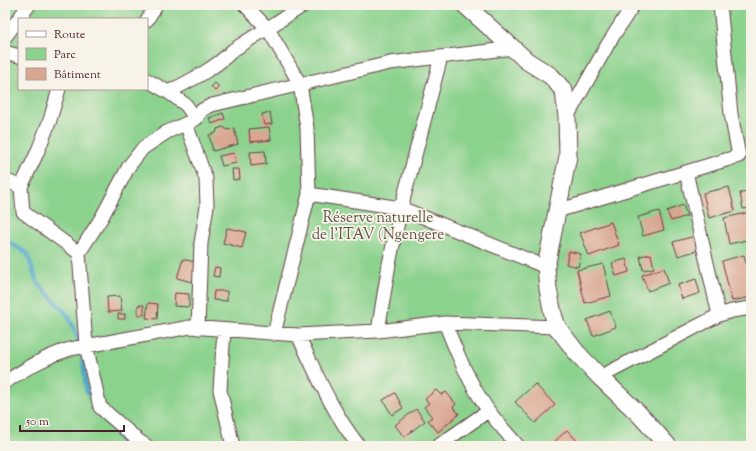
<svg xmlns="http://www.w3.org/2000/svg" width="756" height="451" viewBox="0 0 756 451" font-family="'Sorts Mill Goudy',serif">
	<rect width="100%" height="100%" fill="#f7f3e8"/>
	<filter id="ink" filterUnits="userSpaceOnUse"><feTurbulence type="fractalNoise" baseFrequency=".025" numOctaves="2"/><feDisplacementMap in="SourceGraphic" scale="8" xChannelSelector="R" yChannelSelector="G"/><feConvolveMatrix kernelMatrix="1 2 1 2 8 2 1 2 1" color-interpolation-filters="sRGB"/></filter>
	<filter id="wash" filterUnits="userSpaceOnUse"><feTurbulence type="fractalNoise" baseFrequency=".012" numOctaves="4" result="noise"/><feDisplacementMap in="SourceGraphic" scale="16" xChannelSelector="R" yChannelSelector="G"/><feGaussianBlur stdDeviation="0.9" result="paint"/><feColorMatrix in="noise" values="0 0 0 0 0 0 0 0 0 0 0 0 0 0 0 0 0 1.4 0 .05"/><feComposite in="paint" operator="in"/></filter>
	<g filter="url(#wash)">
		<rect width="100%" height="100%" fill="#f3e6ce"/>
		<path fill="#8bd28d" stroke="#6a785c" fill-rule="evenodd" d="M5,5H751V446H5ZM19,19H147V89H19Z"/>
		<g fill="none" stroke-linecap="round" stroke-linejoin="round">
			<path stroke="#4fa4cb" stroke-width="4" d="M5,240L27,253L37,282L68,315L80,344
				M82,353L86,390L94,401
				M107,420L125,446"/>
		</g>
		<g id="blocks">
			<path fill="#d9a690" d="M215,83L219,87L215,91L211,87Z
				M270,112L272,124L264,125L262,114Z
				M223,113L225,119L212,124L209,118Z
				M223,127L228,130L234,128L238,144L213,151L209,135L216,133L217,129Z
				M269,127L271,140L250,142L249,129Z
				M265,151L266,164L251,166L250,152Z
				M234,153L236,163L222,166L219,156Z
				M232,169H239L240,179L233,180Z
				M729,187L735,211L709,218L703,193Z
				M751,192V208L743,209L740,193Z
				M683,205L687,216L671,221L667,211Z
				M659,211L664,230L643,236L638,217Z
				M751,212V239L729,244L724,218Z
				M611,222L619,245L589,256L580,233Z
				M227,228L246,232L242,248L223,243Z
				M695,236L699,250L678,256L673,242Z
				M569,251L581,254L578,267L566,264Z
				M751,252V269H750L747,253Z
				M651,254L654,268L643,270L640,256Z
				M744,255L751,285V297L732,301L722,261Z
				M183,259L198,263L192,282L177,278Z
				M626,259L629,272L616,276L612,263Z
				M603,264L611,296L585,303L577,270Z
				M215,267L220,268L219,277L213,276Z
				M664,268L669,283L648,291L642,275Z
				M696,279L700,293L682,299L678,285Z
				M214,291H227V301L213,300Z
				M175,293L189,294V307L174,306Z
				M120,296L122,311L108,312L107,297Z
				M148,303L158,304L157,319L146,318Z
				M138,305H144V315H138Z
				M610,311L616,327L593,336L587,320Z
				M118,314H125V319H118Z
				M535,384L555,405L535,423L515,402Z
				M436,390L441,395L446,392L456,404L453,407L459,414L438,432L428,420L432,417L424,407L429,403L425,399Z
				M395,393L403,408L392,415L383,400Z
				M416,409L425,421L404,437L395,425Z
				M567,430L581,445L580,446H550Z"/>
		</g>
	</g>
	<g filter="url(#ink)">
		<use href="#blocks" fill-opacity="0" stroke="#633d43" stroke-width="1"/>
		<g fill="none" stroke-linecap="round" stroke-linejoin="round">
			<defs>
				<path id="minor" d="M245,5L268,29L300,84L307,128L309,194L274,334
					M147,20L156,5
					M5,37L29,5
					M5,52L19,56
					M147,80L168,92L186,105L196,119
					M59,89L50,120L37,153L21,187L23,212L79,253
					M168,92C190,81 216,68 233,50L304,5
					M567,117L608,44L633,5
					M186,124L206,179L207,206L201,243L198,328
					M686,172L719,315
					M5,180L21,187
					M309,194L401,208L546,267
					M557,211L739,156L731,114L720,5
					M445,323C457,353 469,383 488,410C497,423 508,434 518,446
					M224,330L220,390L233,446
					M378,331L389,264L401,208L441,57
					M298,335C316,373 332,412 359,446
					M600,377L719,315L732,311L751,308
					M5,382C27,368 44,357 70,349L190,327L298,335L378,331L445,323L557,327
					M147,446L139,441L100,407L86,345L79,253L102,217L129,166L143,148L167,132L196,119L202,110L212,105L390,63L514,48
					M438,446L488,411"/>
				<path id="tertiary" d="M465,5L527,61L551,76L564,91L567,117L568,156L546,267L548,289L553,314L557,327L577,353L600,377L639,414L668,446"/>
			</defs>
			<use href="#minor" stroke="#633d43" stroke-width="15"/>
			<use href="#tertiary" stroke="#633d43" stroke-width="19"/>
			<use href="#minor" stroke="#fff" stroke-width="13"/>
			<use href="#tertiary" stroke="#fff" stroke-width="17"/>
		</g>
	</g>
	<g text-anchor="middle" stroke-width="3.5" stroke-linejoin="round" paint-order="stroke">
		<g font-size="15" fill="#5e5548" stroke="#f7f3e8">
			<text x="378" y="222">Réserve naturelle<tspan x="378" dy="17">de l'ITAV (Ngengere</tspan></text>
		</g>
	</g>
	<rect width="756" height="451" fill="none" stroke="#f7f3e8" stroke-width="20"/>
	<rect x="18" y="18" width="130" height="72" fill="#f7f3e8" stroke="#b29e9c"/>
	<rect x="26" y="31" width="20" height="6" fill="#ffffff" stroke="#b29e9c"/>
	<text x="54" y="38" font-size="12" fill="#4a1f2b">Route</text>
	<rect x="26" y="48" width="20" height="12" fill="#8bd28d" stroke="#b29e9c"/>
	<text x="54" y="58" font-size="12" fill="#4a1f2b">Parc</text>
	<rect x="26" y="68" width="20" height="12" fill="#d9a690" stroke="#b29e9c"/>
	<text x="54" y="78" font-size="12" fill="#4a1f2b">Bâtiment</text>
	<path d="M20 425v6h104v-6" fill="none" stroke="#4a1f2b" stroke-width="2"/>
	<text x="26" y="425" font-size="12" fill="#4a1f2b" stroke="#f7f3e8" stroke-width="3" paint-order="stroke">50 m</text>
</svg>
